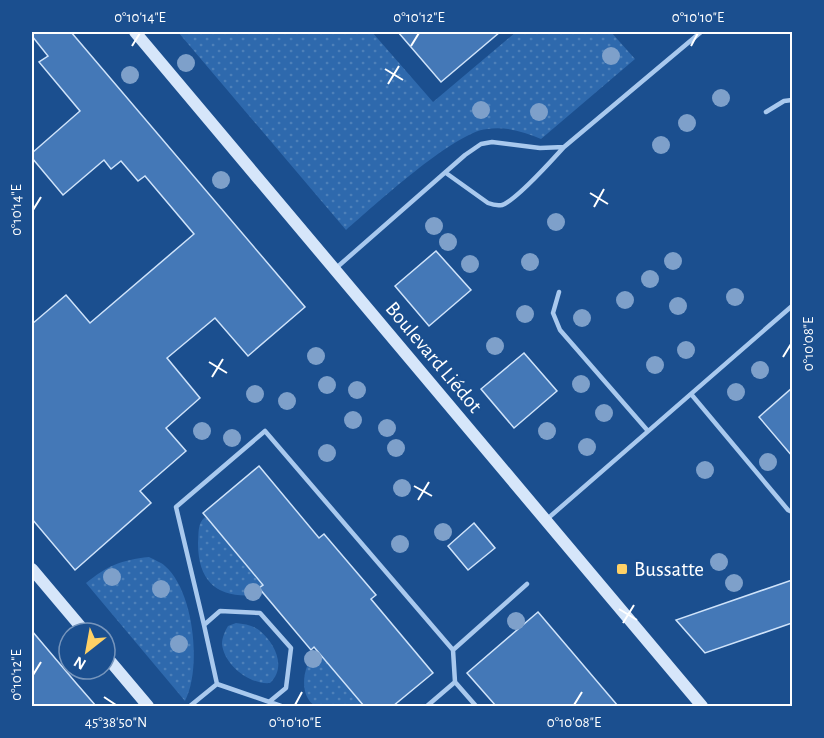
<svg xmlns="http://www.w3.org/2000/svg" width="824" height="738" viewBox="0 0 824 738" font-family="'Alegreya Sans',sans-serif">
	<defs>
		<pattern id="grass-dots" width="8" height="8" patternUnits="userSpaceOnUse" patternTransform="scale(1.5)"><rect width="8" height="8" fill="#2e69ad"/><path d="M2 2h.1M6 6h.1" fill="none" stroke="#4d80b9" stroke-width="1.8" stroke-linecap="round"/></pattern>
	</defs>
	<rect width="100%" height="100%" fill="#1b4f8f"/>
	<path fill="url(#grass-dots)" d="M178,32H372L433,102L516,32H611L635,59L541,139C524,132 506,126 487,129C454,132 374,206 346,230Z
		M205,517L263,585L259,588L263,594C223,600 198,587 198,543C199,533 197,524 205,517Z
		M149,557C154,560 161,562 165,566C194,591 202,668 185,701L86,583C107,566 121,560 149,557Z
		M236,623C244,624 252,625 259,630C275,643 287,667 270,683C250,685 224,665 222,644C222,638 225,631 228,626Z
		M316,650L364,706H315C297,694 304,664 316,650Z"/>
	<path fill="#4478b7" stroke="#cfe3fa" stroke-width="1.5" d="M32,32H71L305,307L248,356L215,318L167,358L200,398L166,428L186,451L140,491L151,503L75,570L32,519V324L66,295L90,323L194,234L145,176L138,181L121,161L111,169L104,160L63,195L32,158V153L80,111L39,62L48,56L32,36Z
		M398,32H500L441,82Z
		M436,251L471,290L429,326L395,286Z
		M524,353L557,391L514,428L481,389Z
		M792,388V456L759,417Z
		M259,466L319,538L324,534L376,595L371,599L433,673L393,706H364L314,647L311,650L259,588L263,585L203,513Z
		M474,523L495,548L468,570L448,546Z
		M792,580V623L705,653L676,620Z
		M538,612L618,706H496L467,673Z
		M32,631L76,683L96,706H32Z"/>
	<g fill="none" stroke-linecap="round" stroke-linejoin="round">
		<path stroke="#a9c9ee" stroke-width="4.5" d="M766,112L784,101L792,100
			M446,173L488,203C493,205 497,206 502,205C517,200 552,160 564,147
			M335,269L465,155L481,144L492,142L540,148L564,147L701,32
			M559,292L553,313L560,330L648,431
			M691,394L788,510L792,512
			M546,520L792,306
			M204,625L176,507L265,431L453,650L527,584
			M453,650L455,682
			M217,684L204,625L220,611L260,613L291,648L286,688L269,702
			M190,706L217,684L281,706
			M427,706L455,682L476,706"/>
		<path stroke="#d6e6fa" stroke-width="12" d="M135,32L702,706
			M32,569L86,633
			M105,655L148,706"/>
	</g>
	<g fill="#7ea0ca">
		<circle cx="611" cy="56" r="9"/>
		<circle cx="186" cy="63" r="9"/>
		<circle cx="130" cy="75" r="9"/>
		<circle cx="721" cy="98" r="9"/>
		<circle cx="481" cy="110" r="9"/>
		<circle cx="539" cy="112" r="9"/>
		<circle cx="687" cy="123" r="9"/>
		<circle cx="661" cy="145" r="9"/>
		<circle cx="221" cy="180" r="9"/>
		<circle cx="556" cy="222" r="9"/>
		<circle cx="434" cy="226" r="9"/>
		<circle cx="448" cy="242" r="9"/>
		<circle cx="673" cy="261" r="9"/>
		<circle cx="530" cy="262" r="9"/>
		<circle cx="470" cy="264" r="9"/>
		<circle cx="650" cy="279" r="9"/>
		<circle cx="735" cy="297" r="9"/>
		<circle cx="625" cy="300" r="9"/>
		<circle cx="678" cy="306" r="9"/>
		<circle cx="525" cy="314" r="9"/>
		<circle cx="582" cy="318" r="9"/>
		<circle cx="495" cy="346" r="9"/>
		<circle cx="686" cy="350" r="9"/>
		<circle cx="316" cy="356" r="9"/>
		<circle cx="655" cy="365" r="9"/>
		<circle cx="760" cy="370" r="9"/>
		<circle cx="581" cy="384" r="9"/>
		<circle cx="327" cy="385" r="9"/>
		<circle cx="357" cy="390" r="9"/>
		<circle cx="736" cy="392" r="9"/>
		<circle cx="255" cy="394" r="9"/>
		<circle cx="287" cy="401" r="9"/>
		<circle cx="604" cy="413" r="9"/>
		<circle cx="353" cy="420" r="9"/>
		<circle cx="387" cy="428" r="9"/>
		<circle cx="202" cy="431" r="9"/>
		<circle cx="547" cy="431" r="9"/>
		<circle cx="232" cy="438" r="9"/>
		<circle cx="587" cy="447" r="9"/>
		<circle cx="396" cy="448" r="9"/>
		<circle cx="327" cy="453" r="9"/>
		<circle cx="768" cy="462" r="9"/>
		<circle cx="705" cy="470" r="9"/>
		<circle cx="402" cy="488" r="9"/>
		<circle cx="443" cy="532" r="9"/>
		<circle cx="400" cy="544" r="9"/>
		<circle cx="719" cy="562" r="9"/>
		<circle cx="112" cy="577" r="9"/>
		<circle cx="734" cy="583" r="9"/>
		<circle cx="161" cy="589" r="9"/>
		<circle cx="253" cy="592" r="9"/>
		<circle cx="516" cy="621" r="9"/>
		<circle cx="179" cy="644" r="9"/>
		<circle cx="313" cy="659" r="9"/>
	</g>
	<path fill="none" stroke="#fff" stroke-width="2" d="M132,46L140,33M411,46L419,33M691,46L698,33M385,69L403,80M388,84L399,66M590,193L608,204M594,207L604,189M33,210L41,197M783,357L791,344M209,362L227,373M212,377L223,359M414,486L432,496M418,500L429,482M619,609L637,620M623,623L634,605M33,675L41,662M104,697L116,705M295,705L302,692M574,705L582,692"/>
	<rect fill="#ffd166" stroke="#1b4f8f" stroke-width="2" x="616" y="563" width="12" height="12" rx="3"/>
	<g text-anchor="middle" stroke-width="4.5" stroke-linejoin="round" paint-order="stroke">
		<g font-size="21" fill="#fff" stroke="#1b4f8f">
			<text transform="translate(434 357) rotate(50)" y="7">Boulevard Liédot</text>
		</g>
		<g font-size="21" fill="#fff" stroke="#1b4f8f" text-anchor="start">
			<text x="634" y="576">Bussatte</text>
		</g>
	</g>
	<rect width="824" height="738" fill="none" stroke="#1b4f8f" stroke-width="66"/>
	<g transform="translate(87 651) rotate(211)"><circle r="28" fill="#1b4f8f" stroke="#7695bc" stroke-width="1.5"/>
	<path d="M0-4.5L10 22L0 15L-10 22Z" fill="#ffd166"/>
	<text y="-9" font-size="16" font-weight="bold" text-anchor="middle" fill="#ffffff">N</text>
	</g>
	<rect x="33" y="33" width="758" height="672" fill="none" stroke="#fff" stroke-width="2"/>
	<g font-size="15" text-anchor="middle" fill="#fff">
		<text x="140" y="22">0°10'14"E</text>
		<text x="419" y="22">0°10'12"E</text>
		<text x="698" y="22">0°10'10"E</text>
		<text transform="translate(16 210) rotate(-90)" y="5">0°10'14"E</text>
		<text transform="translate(808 344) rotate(-90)" y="5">0°10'08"E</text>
		<text transform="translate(16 675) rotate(-90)" y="5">0°10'12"E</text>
		<text x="116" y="727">45°38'50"N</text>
		<text x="295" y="727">0°10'10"E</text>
		<text x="574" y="727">0°10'08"E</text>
	</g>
</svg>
